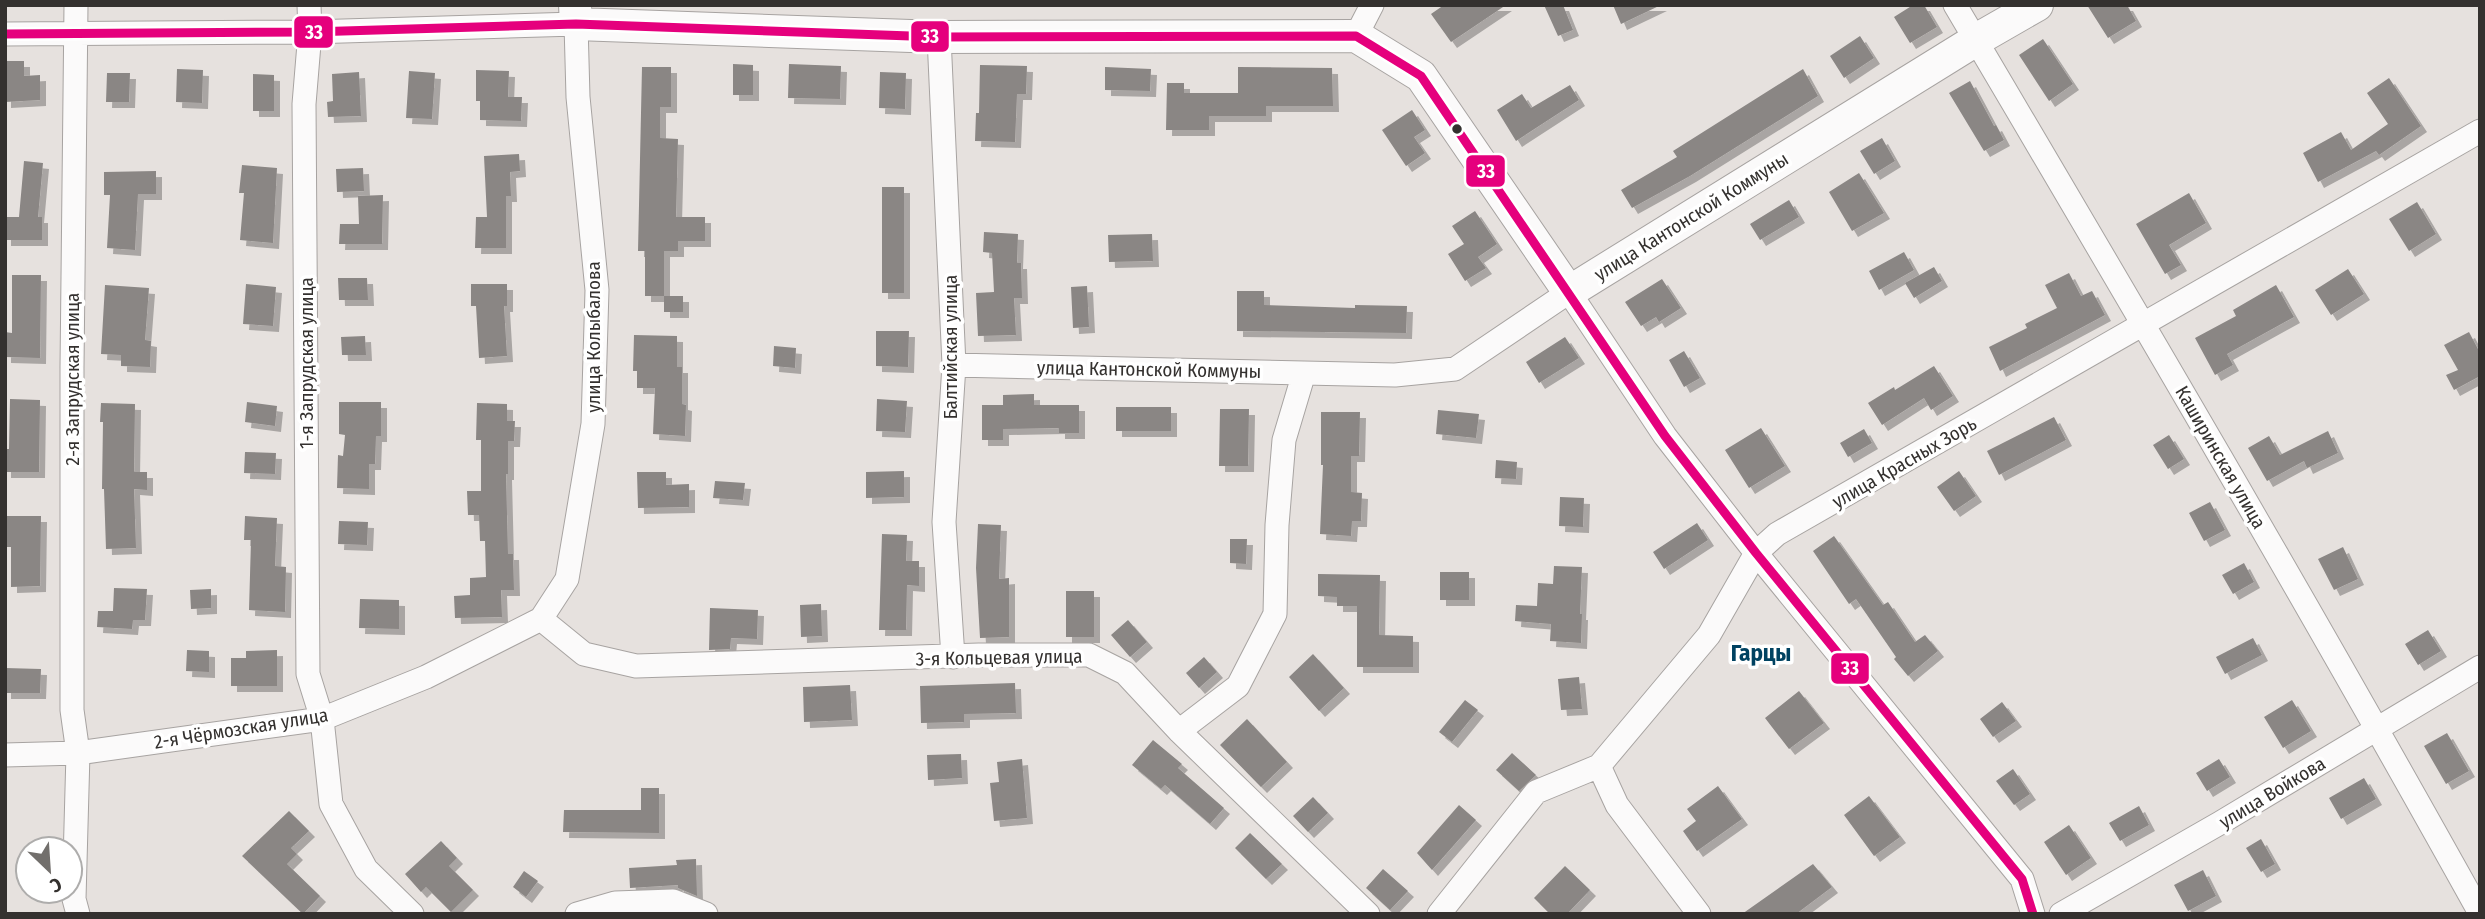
<svg xmlns="http://www.w3.org/2000/svg" width="2485" height="919" viewBox="0 0 2485 919" font-family="'Fira Sans Condensed',sans-serif">
	<defs>
		<filter id="shadow"><feDropShadow dx="6" dy="6" stdDeviation="0" flood-color="#0004"/></filter>
	</defs>
	<rect width="100%" height="100%" fill="#e6e1de"/>
	<path fill="#8a8684" filter="url(#shadow)" d="M1444,5H1506L1451,42L1431,14Z
		M1544,5H1563L1573,30L1558,36Z
		M1613,5H1661L1621,24Z
		M1913,5H1924L1937,27L1910,43L1894,17Z
		M2087,5H2127L2136,21L2108,38Z
		M1860,36L1874,58L1844,78L1830,56Z
		M2043,39L2073,84L2049,101L2019,55Z
		M5,61H24V76L40,75V100L5,102Z
		M733,64L753,65V95H733Z
		M789,64L841,66L840,99L788,98Z
		M980,65L1027,66L1026,94H1017L1015,142L975,141L976,113H979Z
		M642,67H671V107H660V138L678,139L676,217H705V241H678V251H664V296H645V251H638Z
		M1105,67L1151,69L1150,91L1105,90Z
		M1238,67L1332,68L1333,106H1266V116H1209V130H1166L1167,83H1184V93H1238Z
		M177,69L203,70L202,103L176,102Z
		M1803,69L1818,96L1690,176L1632,208L1621,190L1677,157L1673,151Z
		M476,70L509,71L508,97H522L521,121L480,120V101H476Z
		M409,71L435,73L432,119L406,118Z
		M359,72L361,116L328,117L327,102L333,101L332,74Z
		M880,72L906,73L905,109L879,108Z
		M107,73H130L129,102H106Z
		M253,74L274,75V111H253Z
		M2389,78L2421,126L2379,155L2376,151L2318,182L2303,153L2341,132L2351,150L2388,124L2367,93Z
		M1970,81L1994,126L1996,125L2004,140L1984,151L1949,93Z
		M1570,85L1579,100L1516,141L1497,110L1522,94L1531,108Z
		M1412,110L1425,130L1414,137L1425,153L1406,166L1382,130Z
		M1882,138L1895,161L1874,174L1860,151Z
		M519,154L520,171L510,172L511,196H506V248H475L476,217H487L484,156Z
		M24,161L43,163L38,217H42V240H5V217H19Z
		M242,165L277,168L273,243L240,240L244,193H239Z
		M363,168L364,191L337,192L336,169Z
		M156,171V194H138L135,250L107,248L110,195H104V172Z
		M1859,173L1884,213L1852,231L1829,192Z
		M882,187H904V293H882Z
		M2189,193L2206,223L2169,245L2181,265L2165,274L2136,224Z
		M383,195L382,244H339L340,224H359L358,196Z
		M1789,200L1799,217L1760,240L1750,224Z
		M2417,202L2436,234L2409,251L2389,219Z
		M1475,211L1497,244L1478,257L1486,268L1465,281L1448,254L1464,244L1452,226Z
		M984,232L1018,234L1017,263H1021L1022,298H1014L1016,335L978,336L976,293L994,292L992,253L983,252Z
		M1152,234L1153,261L1109,262L1108,235Z
		M1904,252L1914,270L1879,290L1869,271Z
		M1934,267L1942,281L1914,298L1905,283Z
		M2348,269L2364,294L2331,315L2315,290Z
		M2069,273L2081,296L2092,291L2105,315L2000,371L1989,347L2027,328L2025,324L2057,308L2045,285Z
		M12,275H41L40,358L5,357V332L12,333Z
		M338,278H367L368,300H339Z
		M1662,279L1681,308L1659,322L1656,317L1641,326L1625,302Z
		M246,284L276,287L273,326L243,324Z
		M471,284H507V306H504L507,356L479,358L476,306H471Z
		M105,285L149,288L145,340L151,341L150,367L121,366V355L101,354Z
		M2276,285L2294,317L2227,354L2233,365L2215,375L2195,338L2236,316L2233,310Z
		M1087,286L1089,327L1073,328L1071,287Z
		M1237,291H1264V305L1355,308V305L1407,306L1406,333L1237,331Z
		M664,296H683V312H664Z
		M876,331H909L908,367L876,366Z
		M2469,332L2480,353V376L2454,390L2446,375L2458,370L2444,345Z
		M634,335L677,336V367H682V404L686,405L685,436L653,434L655,388H637V371H633Z
		M365,336L366,355H342L341,337Z
		M1565,337L1579,358L1539,383L1526,362Z
		M774,346L796,348L795,368L773,366Z
		M1684,351L1700,378L1684,387L1669,360Z
		M1934,366L1953,396L1931,410L1924,398L1882,425L1868,403L1894,387L1895,390Z
		M1034,394V405H1079V433H1059V428L1003,429V440H982V405H1003V395Z
		M10,399L40,400L39,472H5V449H9Z
		M877,399L907,401L905,432L876,431Z
		M247,402L277,406L275,426L245,422Z
		M339,402H381V436H376L375,464H369V489L337,488L338,455L343,456L345,435L339,434Z
		M101,403L135,404L134,472H147V490L134,489L136,548L106,549L104,489H102L103,422H100Z
		M477,403L507,404V421H515L514,441H508V474H506L508,554H513L514,590H501L502,617L455,618L454,596L470,595V578L486,577L485,541H480L479,515H468L467,491H481V440H476Z
		M1116,407H1171V431H1116Z
		M1220,409H1249L1248,466H1219Z
		M1438,410L1479,414L1476,438L1436,434Z
		M1321,412H1360L1359,456H1351V492L1362,493L1361,521H1352L1351,536L1320,534L1323,465H1321Z
		M2054,417L2066,440L1999,475L1987,451Z
		M1761,428L1785,466L1749,488L1725,450Z
		M1864,429L1872,443L1848,457L1840,443Z
		M2328,431L2338,453L2307,468L2304,461L2267,481L2248,448L2269,436L2280,455Z
		M2169,435L2184,459L2168,469L2153,445Z
		M245,452L276,453L275,474L244,473Z
		M1496,460L1517,462L1516,479L1495,478Z
		M904,471V497L866,498V472Z
		M1959,471L1976,496L1954,511L1937,487Z
		M637,472H666V485L689,484V507L638,508Z
		M715,481L745,483L743,500L713,498Z
		M1560,497L1584,498L1583,527L1559,526Z
		M2210,502L2225,530L2204,541L2189,513Z
		M5,516H41L40,586L11,587V547H5Z
		M245,516L277,518L275,566L286,567L285,612L249,610L251,540H244Z
		M339,521L368,522L367,545L338,544Z
		M1697,523L1708,540L1664,569L1653,552Z
		M978,524L1001,525L999,579L1009,578V637L980,638L976,568Z
		M882,534L907,535L906,561H919V586L907,585L906,630H879Z
		M1834,536L1883,605L1888,602L1915,642L1925,635L1938,651L1908,676L1894,659L1896,657L1856,599L1849,604L1813,551Z
		M1230,539H1247L1246,564L1230,563Z
		M2343,547L2358,579L2334,590L2318,559Z
		M2244,563L2254,582L2233,594L2222,575Z
		M1554,566L1582,567L1580,614H1582L1581,643L1550,641L1551,624L1515,621L1516,605L1537,606L1538,583L1553,584Z
		M1440,572H1469V600H1440Z
		M1318,574L1380,575L1379,635L1413,636V667H1357V606H1337V597L1318,596Z
		M114,588L147,589L145,620H133L132,629L97,627L98,611H113Z
		M211,589V608L191,609L190,590Z
		M1066,591H1094V637H1066Z
		M360,599L399,600V629L359,628Z
		M821,604L822,636L801,637L800,605Z
		M710,608L758,610L757,639L731,638L730,649L709,650Z
		M1128,620L1147,642L1130,657L1111,635Z
		M2428,630L2441,651L2418,665L2405,644Z
		M2253,638L2262,655L2225,674L2216,657Z
		M187,650L209,651V672L186,671Z
		M277,650V686H231V658H246V651Z
		M1313,654L1344,688L1319,711L1289,677Z
		M1204,657L1217,672L1199,688L1186,673Z
		M5,668L41,669L40,693H5Z
		M1579,677L1582,709L1561,710L1558,679Z
		M1015,683L1016,713L964,714V722L921,723L920,686Z
		M850,685L852,720L804,722L803,687Z
		M1799,691L1824,723L1789,749L1765,718Z
		M1465,700L1478,710L1452,742L1439,732Z
		M2292,700L2311,731L2283,748L2264,717Z
		M2002,702L2016,721L1993,737L1980,719Z
		M1247,719L1287,762L1261,787L1220,745Z
		M2447,733L2469,771L2446,784L2424,746Z
		M1153,740L1182,764L1178,768L1224,808L1210,824L1165,785L1161,789L1132,765Z
		M1512,753L1536,775L1519,791L1496,770Z
		M961,754L962,778L928,780L927,755Z
		M1022,759L1027,818L994,821L990,783L999,782L997,762Z
		M2219,759L2230,777L2207,791L2196,773Z
		M2013,769L2030,794L2014,805L1996,781Z
		M2364,778L2376,799L2341,819L2329,798Z
		M1718,786L1742,819L1697,851L1683,831L1696,821L1687,809Z
		M641,788H659V833L563,832L564,810H641Z
		M1869,796L1900,837L1874,856L1844,815Z
		M1313,797L1328,813L1308,832L1293,816Z
		M1459,805L1476,820L1432,870L1417,853Z
		M2139,806L2149,825L2120,841L2109,823Z
		M289,811L309,831L291,848L297,854L287,864L320,896L303,914L242,856Z
		M2069,825L2091,858L2066,875L2044,842Z
		M1250,833L1282,864L1266,879L1235,848Z
		M2261,839L2275,864L2261,872L2246,848Z
		M441,841L457,858L449,866L473,890L451,912L426,887L421,892L405,874Z
		M696,859L697,896L678,888V885L630,888L629,868L677,865L676,860Z
		M1813,864L1832,887L1796,914H1742Z
		M1565,866L1590,890L1567,914H1550L1534,898Z
		M1383,869L1408,891L1390,910L1366,888Z
		M2203,870L2216,896L2188,911L2174,885Z
		M524,871L538,881L526,897L513,887Z"/>
	<g fill="none" stroke-linecap="round" stroke-linejoin="round">
		<defs>
			<path id="street" d="M76,5L72,368V710L78,753L74,899L78,914
				M309,5L310,32L304,104L308,674L322,719L331,804L366,869L412,914
				M1955,5C2133,306 2310,607 2480,913
				M5,34L310,32L576,24L578,97L597,290L593,424L567,579L541,619
				M1356,36L1372,5
				M939,37L954,365L944,522L953,657
				M954,365L1395,375L1455,369L1569,292L1665,436L1756,553L2022,879L2033,914
				M541,619L584,654L636,666L979,655H1089L1125,673L1179,731L1368,914
				M1179,731L1238,686L1275,614L1277,525L1284,440L1304,373
				M5,755L78,753L322,719L426,677L541,619
				M1599,766L1617,805L1699,914
				M577,914L615,903L673,901L706,914
				M1439,914L1536,792L1599,766L1709,635L1756,553L1777,534L2480,131
				M2061,914L2220,823L2480,667"/>
			<path id="secondary" d="M575,5L576,24L939,37L1356,36L1421,76L1569,292L1976,40L2037,5"/>
		</defs>
		<use href="#street" stroke="#a7a3a1" stroke-width="25"/>
		<use href="#secondary" stroke="#a7a3a1" stroke-width="34"/>
		<use href="#street" stroke="#fbfafa" stroke-width="23"/>
		<use href="#secondary" stroke="#fbfafa" stroke-width="32"/>
		<defs>
			<path id="bus-1" d="M5,34L310,32L576,24L939,37L1356,36L1421,76L1665,436L1756,553L2022,879L2033,914"/>
		</defs>
		<use href="#bus-1" stroke="#fff" stroke-width="14"/>
		<use href="#bus-1" stroke="#e5007d" stroke-width="9"/>
	</g>
	<circle fill="#34312f" stroke="#fff" stroke-width="2.5" cx="1457" cy="129" r="6"/>
	<g text-anchor="middle" stroke-width="7" stroke-linejoin="round" paint-order="stroke">
		<g font-size="19" fill="#34312f" stroke="#fff">
			<text transform="translate(1691 216) rotate(-32)" y="7">улица Кантонской Коммуны</text>
			<text transform="translate(593 337) rotate(-90)" y="7">улица Колыбалова</text>
			<text transform="translate(950 347) rotate(-90)" y="7">Балтийская улица</text>
			<text transform="translate(306 363) rotate(-90)" y="7">1-я Запрудская улица</text>
			<text transform="translate(1149 369) rotate(1)" y="7">улица Кантонской Коммуны</text>
			<text transform="translate(72 379) rotate(-90)" y="7">2-я Запрудская улица</text>
			<text transform="translate(2221 457) rotate(60)" y="7">Каширинская улица</text>
			<text transform="translate(1904 462) rotate(-30)" y="7">улица Красных Зорь</text>
			<text transform="translate(999 657) rotate(-1)" y="7">3-я Кольцевая улица</text>
			<text transform="translate(241 728) rotate(-9)" y="7">2-я Чёрмозская улица</text>
			<text transform="translate(2272 792) rotate(-31)" y="7">улица Войкова</text>
		</g>
		<g font-size="23" font-weight="bold" fill="#004261" stroke="#fff">
			<text x="1761" y="661">Гарцы</text>
		</g>
	</g>
	<g stroke="#fff" stroke-width="2.5">
		<rect x="293" y="15" width="41" height="34" rx="7" fill="#e5007d"/>
		<rect x="910" y="20" width="40" height="33" rx="7" fill="#e5007d"/>
		<rect x="1465" y="154" width="41" height="34" rx="7" fill="#e5007d"/>
		<rect x="1830" y="652" width="40" height="33" rx="7" fill="#e5007d"/>
	</g>
	<g font-size="19" text-anchor="middle" font-weight="bold" fill="#fff">
		<text x="314" y="39">33</text>
		<text x="930" y="43">33</text>
		<text x="1486" y="178">33</text>
		<text x="1850" y="675">33</text>
	</g>
	<rect width="2485" height="919" fill="none" stroke="#34312f" stroke-width="14"/>
	<g transform="translate(49 870) rotate(155)"><circle r="33" fill="#ffffff" stroke="#aeadac" stroke-width="2"/>
	<path d="M0-5L12 26L0 18L-12 26Z" fill="#726f6c"/>
	<text y="-10" font-size="19" font-weight="bold" text-anchor="middle" fill="#34312f">С</text>
	</g>
</svg>
